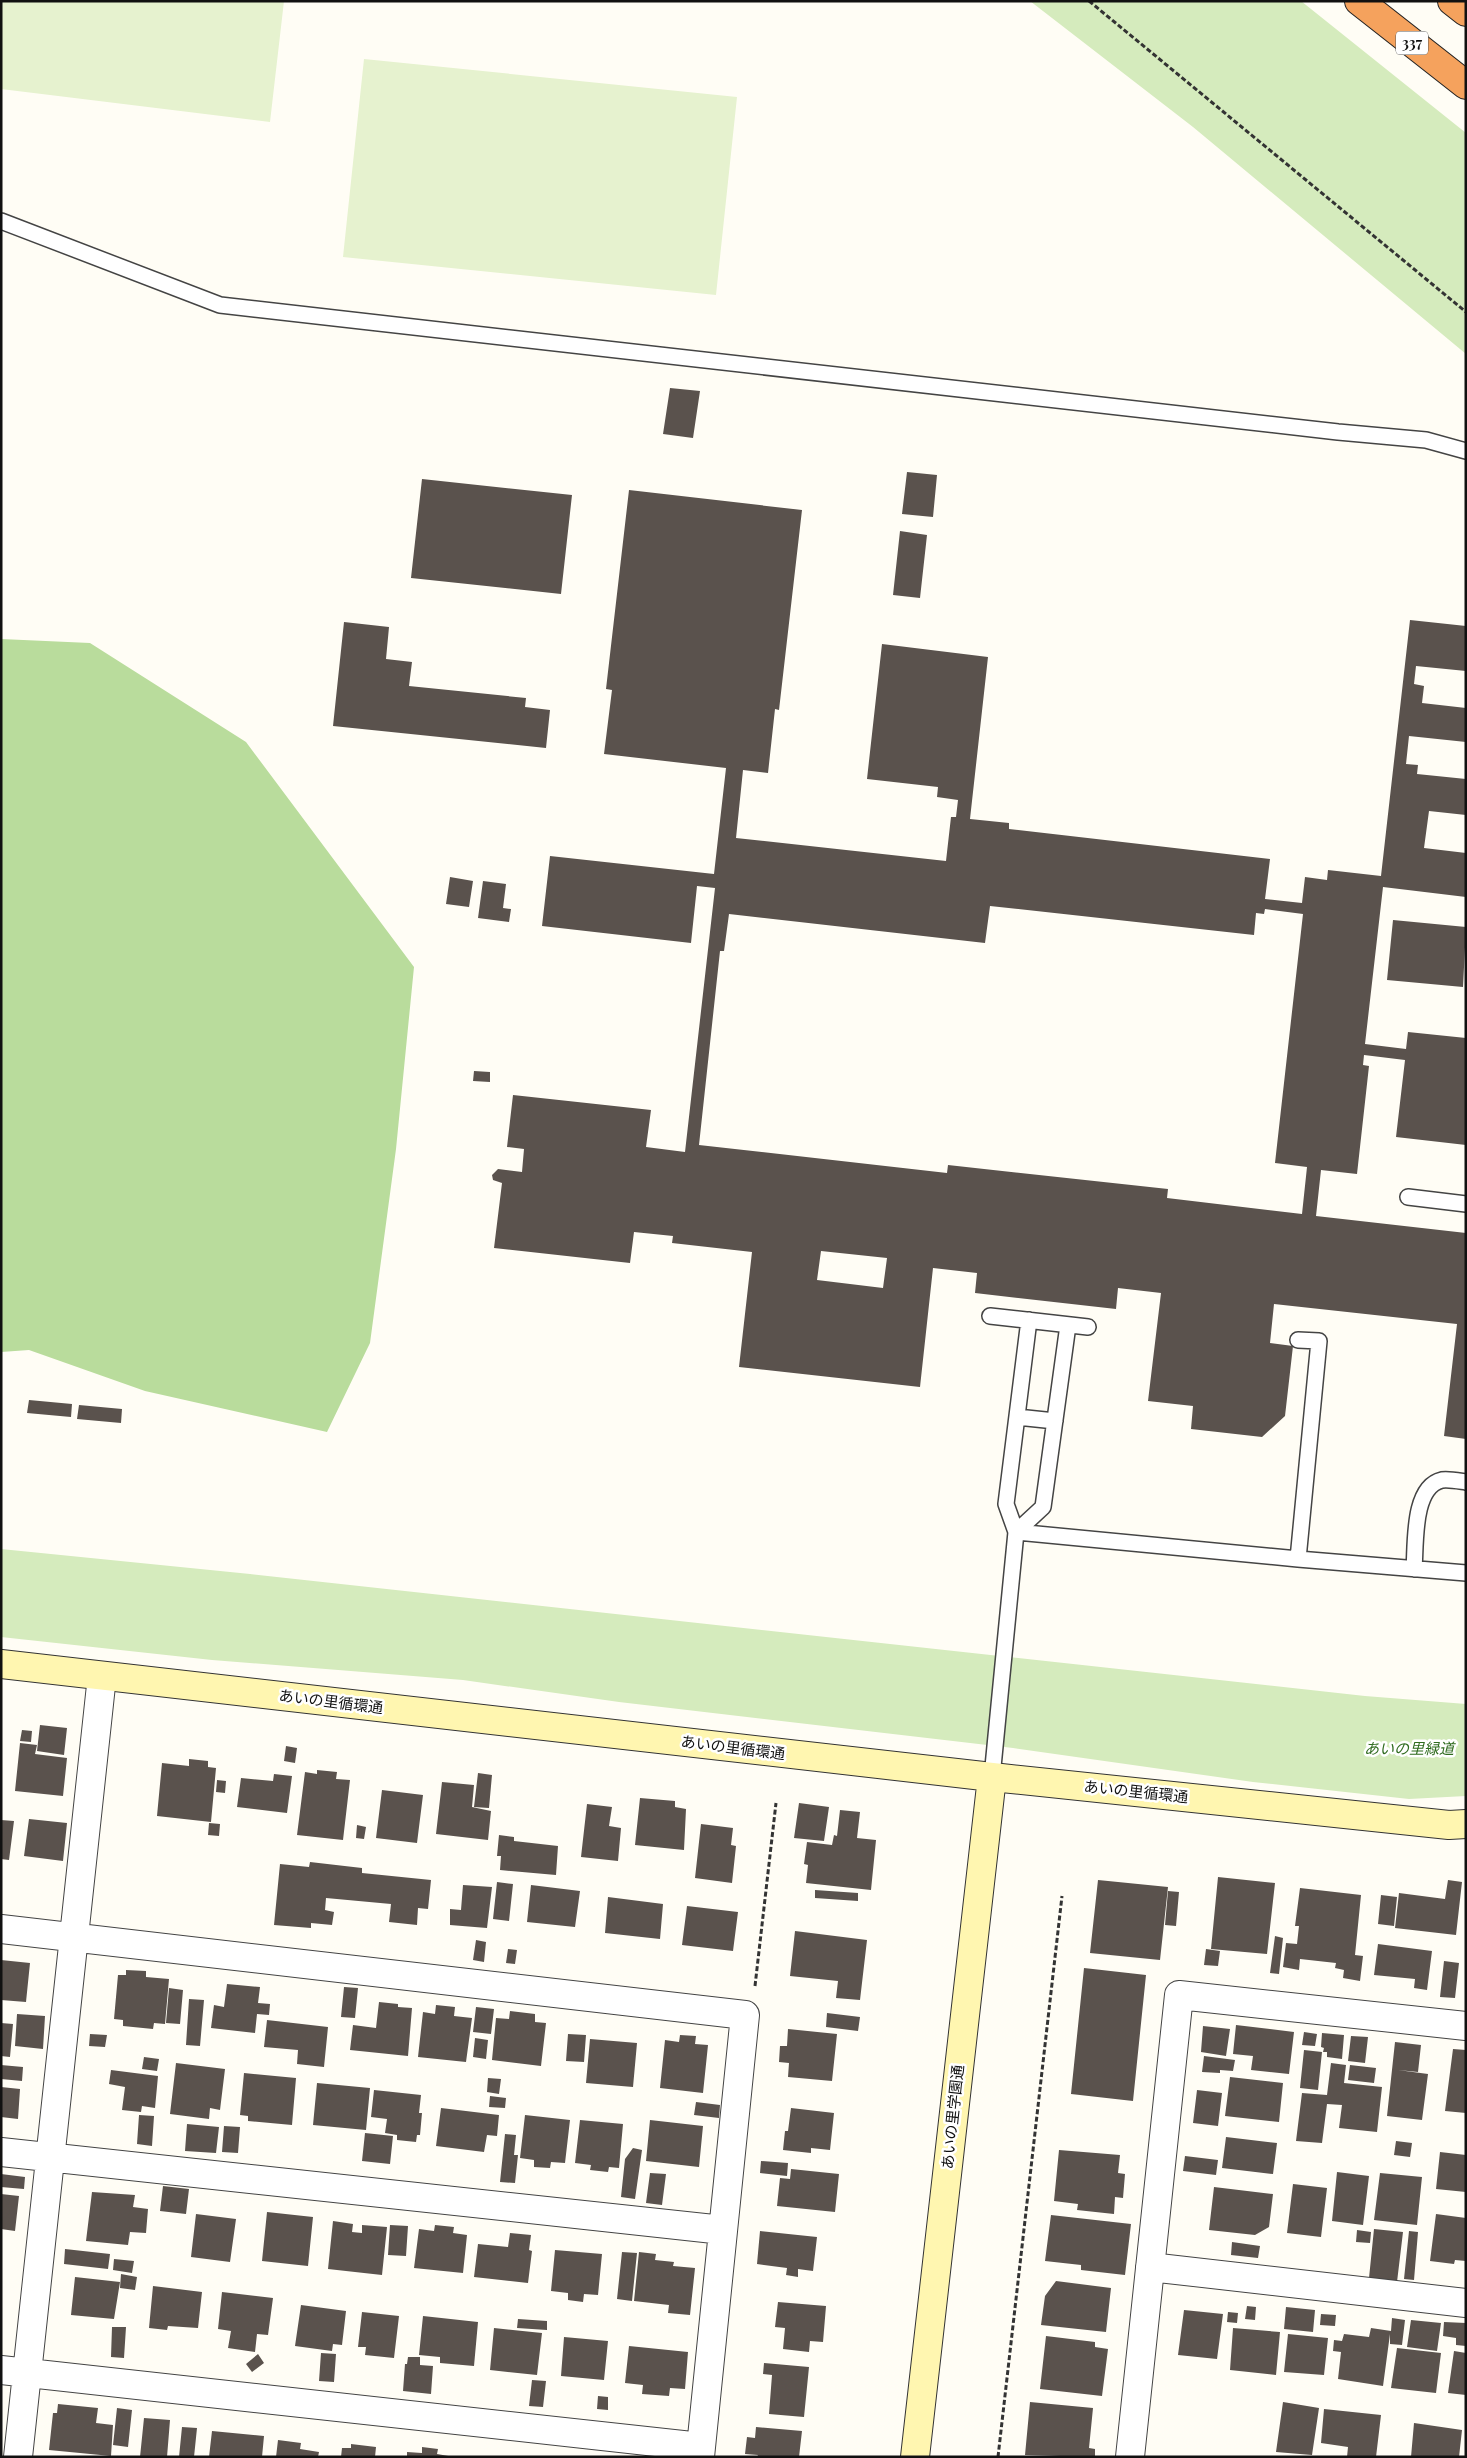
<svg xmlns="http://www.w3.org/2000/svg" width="1467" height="2458" viewBox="0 0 1467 2458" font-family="'Playfair Display','Noto Sans JP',serif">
	<rect width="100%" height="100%" fill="#fffdf5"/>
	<path fill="#d5ebbd" d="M1030,1H1301L1466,133V354L1193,127Z
		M1,1549L250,1574L1365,1696L1466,1704V1796L1409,1799L1253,1782L1013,1748L619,1702L463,1680L212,1660L1,1637Z"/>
	<path fill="#b9dc9c" d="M1,639L90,643L246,742L414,967L396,1149L370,1343L327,1432L145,1391L29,1350L1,1352Z"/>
	<path fill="#e6f2cf" d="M1,1H284L270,122L1,89Z
		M364,59L737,97L716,295L343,257Z"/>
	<path fill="#5a524d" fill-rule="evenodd" d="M670,388L700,391L693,438L663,434Z
		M907,472L937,475L933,517L902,514Z
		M422,479L572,495L561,594L411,578Z
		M629,490L802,510L779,710L775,709L768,773L743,770L736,838L946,861L951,817H956L958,800L937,797L938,787L867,779L882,644L988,657L970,819L1009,823V829L1270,859L1265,899L1302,903L1305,877L1327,880L1328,870L1381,876L1410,620L1466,626V671L1416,666L1414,684L1424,686L1422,703L1466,708V742L1409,736L1406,764L1418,765L1417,774L1466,779V815L1429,811L1424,848L1466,853V897L1383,887L1365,1044L1406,1049L1408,1032L1466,1038V1145L1396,1137L1405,1060L1364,1055L1363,1065L1369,1066L1357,1174L1321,1170L1316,1216L1466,1233V1439L1444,1436L1457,1324L1274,1304L1270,1343L1293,1346L1285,1416L1262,1437L1191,1429L1193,1406L1148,1401L1161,1293L1118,1288L1116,1309L975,1293L977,1273L933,1268L920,1387L739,1367L752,1252L672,1243L673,1236L634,1232L630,1263L494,1248L502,1183L493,1180L492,1175L498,1169L522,1172L524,1149L507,1147L513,1095L651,1110L646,1147L685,1152L715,888L697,886L691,943L542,926L550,856L714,874L726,768L604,754L612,690L606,689ZM990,906L1254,935L1256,913L1264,914L1265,909L1303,914L1275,1163L1307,1167L1302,1214L1167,1198L1168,1189L948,1165L947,1173L699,1145L720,951H724L729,914L985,943ZM821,1251L887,1258L883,1288L817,1280Z
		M900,531L927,535L920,598L893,595Z
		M344,622L389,627L386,659L412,662L409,686L526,698L525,707L550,710L546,748L333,726Z
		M450,877L473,881L469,907L446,904Z
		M483,881L506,884L503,908L511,909L509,922L478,918Z
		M1393,920L1466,927L1463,987L1387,980Z
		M474,1071L490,1072V1082L473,1081Z
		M29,1400L72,1404L71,1417L27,1413Z
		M79,1405L122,1409L121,1423L77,1419Z
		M40,1725L67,1728L64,1755L37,1751Z
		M22,1730L32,1731L31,1742L20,1741Z
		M20,1743L37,1745L35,1754L67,1758L63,1796L15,1791Z
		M286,1746L297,1748L295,1763L284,1761Z
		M189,1759L208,1761V1767L216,1768L211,1822L157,1816L162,1763L189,1766Z
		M317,1770L337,1772L336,1779L350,1780L343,1840L297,1835L305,1772L317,1774Z
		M478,1773L492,1775L489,1808L474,1807Z
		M274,1774L292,1776L287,1813L237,1807L241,1778L273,1781Z
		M217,1780L226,1781L225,1793L216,1792Z
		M442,1782L474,1785L472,1807L491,1811L488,1840L436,1834Z
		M382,1790L423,1795L417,1843L376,1838Z
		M640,1798L675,1801V1807L686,1809L684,1850L635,1845Z
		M799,1803L829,1807L824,1841L794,1838Z
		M587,1804L612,1807L609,1826L621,1828L618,1861L581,1857Z
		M840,1810L860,1812L857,1838L876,1840L871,1890L806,1883L808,1865L804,1864L807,1842L832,1845L834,1835L837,1836Z
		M29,1819L67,1823L63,1861L24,1856Z
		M1,1820L14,1821L9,1860L1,1859Z
		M209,1823L220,1824L219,1836L208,1835Z
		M701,1824L733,1828L731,1845L736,1846L732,1883L695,1878Z
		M357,1825L366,1827L364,1839L356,1838Z
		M499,1835L514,1837V1841L558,1846L556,1875L500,1870L501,1856H497Z
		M310,1862L362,1868V1873L431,1880L428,1909L418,1908L417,1925L389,1922L391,1904L326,1898L325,1910L334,1912L332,1925L311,1923V1928L274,1925L280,1864L309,1867Z
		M1218,1877L1275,1883L1267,1954L1211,1949Z
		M1098,1880L1168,1887L1160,1960L1090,1953Z
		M1448,1880L1462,1882L1456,1935L1395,1928L1399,1893L1445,1899Z
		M497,1882L513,1884L509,1921L493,1919Z
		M463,1885L492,1887L487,1928L450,1925V1909L461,1910Z
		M531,1885L580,1891L575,1927L527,1922Z
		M1300,1888L1361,1895L1355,1955L1363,1956L1360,1981L1343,1978L1344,1970L1335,1968L1336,1963L1300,1959L1299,1970L1283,1967L1286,1943L1297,1944L1299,1926H1295Z
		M815,1890L858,1893V1901L815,1898Z
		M1168,1891L1179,1892L1176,1926L1165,1925Z
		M1381,1895L1397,1897L1394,1926L1378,1924Z
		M608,1897L663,1904L660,1939L605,1933Z
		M687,1906L738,1912L733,1951L682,1945Z
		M795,1931L867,1940L860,2000L836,1998L838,1981L790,1976Z
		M1275,1936L1283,1938L1279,1974L1270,1973Z
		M476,1940L486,1942L484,1962L473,1960Z
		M1378,1944L1432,1951L1427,1990L1414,1988L1415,1979L1374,1975Z
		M508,1949L517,1950L515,1964L506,1963Z
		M1206,1949L1220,1951L1218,1966L1204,1965Z
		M1,1960L30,1963L26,2002L1,2000Z
		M1444,1961L1459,1963L1455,1998L1440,1997Z
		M1084,1968L1146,1975L1133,2101L1071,2094Z
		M126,1970L146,1971V1977L169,1979L165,2024L154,2023L153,2029L123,2026V2020L114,2019L118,1975H126Z
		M227,1984L260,1987L258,2003L270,2004L269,2015L257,2014L255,2033L211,2028L214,2005L224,2007Z
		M344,1987L358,1988L355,2018L341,2017Z
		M169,1988L183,1990L180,2024L166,2023Z
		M189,1999L204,2000L200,2046L186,2045Z
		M379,2002L398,2004V2007L412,2008L408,2056L350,2050L353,2025L376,2028Z
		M436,2005L455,2007L454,2016L472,2018L466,2062L418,2057L423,2012L435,2014Z
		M476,2007L494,2009L491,2034L473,2032Z
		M510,2011L535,2014V2022L546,2023L541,2066L492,2060L496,2018L509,2019Z
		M827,2013L860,2017L858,2031L826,2027Z
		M17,2014L45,2016L43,2049L15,2046Z
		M267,2020L328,2027L324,2067L297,2064L298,2050L264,2047Z
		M1,2023L13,2024L10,2057L1,2056Z
		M1236,2025L1294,2032L1289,2074L1251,2070L1253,2056L1233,2054Z
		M1203,2026L1230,2029L1226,2056L1201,2052Z
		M788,2029L837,2034L832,2081L788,2077L789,2063L779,2062L780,2046H787Z
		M1304,2032L1317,2034L1315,2046L1302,2045Z
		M1322,2033L1344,2035L1342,2059L1327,2057V2052H1323L1324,2048L1321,2047Z
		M90,2034L107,2035L105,2047L89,2046Z
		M568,2034L586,2035L584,2062L566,2061Z
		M680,2035L696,2036L695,2044L708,2045L703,2093L660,2088L665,2040L679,2042Z
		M1351,2036L1368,2037L1365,2063L1348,2061Z
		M475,2038L488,2040L486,2059L473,2057Z
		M590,2039L637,2043L633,2087L586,2083Z
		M1395,2042L1421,2045L1418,2072L1398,2070L1428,2074L1422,2120L1387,2116Z
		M1453,2049L1466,2050V2113L1445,2111Z
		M1304,2050L1322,2052L1318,2090L1300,2088Z
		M1204,2056L1235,2060L1233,2071L1220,2070V2073L1202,2072Z
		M144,2057L159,2059L157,2071L142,2069Z
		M176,2063L225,2069L220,2110L210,2108L209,2119L170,2114Z
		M1331,2063L1346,2065L1344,2083L1382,2087L1377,2132L1339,2128L1342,2105L1327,2104L1322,2143L1296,2141L1302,2093L1327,2095Z
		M1,2065L23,2067L22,2081L1,2079Z
		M1350,2065L1376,2068L1374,2083L1348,2080Z
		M111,2070L158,2076L155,2108L142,2106L141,2112L122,2110L125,2087L109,2084Z
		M244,2073L296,2078L292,2125L248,2121V2116L240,2115Z
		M1230,2077L1283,2083L1279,2122L1225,2116Z
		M488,2078L501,2079L499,2094L487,2092Z
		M317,2083L370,2088L366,2130L313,2125Z
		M1,2087L20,2089L18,2119L1,2117Z
		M374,2090L421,2095L419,2113H422L420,2135H417L416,2142L397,2140V2135L385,2133L387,2119L371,2117Z
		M1197,2090L1222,2093L1218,2126L1193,2123Z
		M490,2096L506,2098L505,2108L489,2107Z
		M696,2102L720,2105L719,2118L694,2115Z
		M441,2108L499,2115L497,2136L487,2135L484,2152L436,2146Z
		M791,2108L834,2113L830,2150L811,2148V2153L783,2150L785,2131H788Z
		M139,2115L154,2116L152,2146L137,2144Z
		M525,2115L570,2120L565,2163L551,2162L550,2168L534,2167V2160L520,2158Z
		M580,2120L623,2124L619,2168L609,2167L608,2172L590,2170L591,2165L575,2163Z
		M650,2120L703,2126L699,2167L646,2161Z
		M187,2124L219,2127L216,2153L185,2151Z
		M224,2126L240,2127L238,2153L222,2152Z
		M365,2133L393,2136L390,2164L362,2161Z
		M505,2134L516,2135L514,2155H518L515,2183L500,2182Z
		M1226,2137L1277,2143L1273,2174L1222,2168Z
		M1396,2141L1412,2143L1410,2157L1394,2155Z
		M633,2148L642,2150L635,2199L621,2197L625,2159Z
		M1059,2150L1120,2155L1118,2173L1125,2174L1123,2198L1115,2197L1114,2214L1077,2210L1078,2204L1054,2201Z
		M1440,2152L1466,2155V2192L1436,2189Z
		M1185,2156L1218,2160L1216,2175L1183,2171Z
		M761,2161L788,2163L787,2176L760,2173Z
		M791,2169L839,2174L835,2212L777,2206L780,2178L790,2179Z
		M1337,2172L1369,2176L1363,2225L1332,2221Z
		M650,2173L666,2174L662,2205L646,2203Z
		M1380,2173L1422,2177L1417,2225L1374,2220Z
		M1,2174L25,2177L24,2189L1,2187Z
		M1293,2184L1327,2188L1321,2237L1287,2233Z
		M163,2186L189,2189L186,2214L160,2211Z
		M1214,2187L1273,2194L1269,2227L1255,2235L1209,2230Z
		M92,2192L135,2195L133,2207L148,2209L146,2233L130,2232L128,2245L86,2241Z
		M1,2194L19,2196L15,2231L1,2229Z
		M267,2212L313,2217L308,2266L262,2261Z
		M196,2214L236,2219L230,2262L191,2257Z
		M1436,2214L1466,2218V2261L1455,2260L1454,2264L1430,2261Z
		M1051,2215L1131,2224L1125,2275L1081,2270V2265L1045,2261Z
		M333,2221L353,2224L352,2232L362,2233V2225L387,2227L382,2275L328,2269Z
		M390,2225L408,2226L406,2256L388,2255Z
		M435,2225L454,2227L453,2233L467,2235L463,2273L414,2268L419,2229L434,2231Z
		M1374,2229L1403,2232L1397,2282L1369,2278Z
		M1357,2230L1371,2232L1370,2243L1356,2242Z
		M760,2231L817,2237L813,2271L798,2269V2277L786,2275L787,2268L757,2264Z
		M1409,2231L1418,2232L1414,2280L1404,2279Z
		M510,2233L531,2235L529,2250L532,2251L528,2283L474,2277L478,2244L508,2247Z
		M1232,2242L1260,2246L1258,2258L1231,2255Z
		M65,2249L110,2254L108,2269L64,2264Z
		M555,2250L602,2254L598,2295L584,2294L583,2302L568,2300V2293L551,2291Z
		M622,2252L637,2253L632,2301L617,2299Z
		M639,2252L656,2254L655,2260L674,2262L673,2266L695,2268L690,2315L668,2313L669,2305L634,2301Z
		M114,2259L134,2261L132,2273L113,2270Z
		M121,2274L137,2277L135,2290L120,2288Z
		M75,2277L120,2282L114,2319L71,2315Z
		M1056,2281L1111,2288L1106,2332L1041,2325L1045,2296Z
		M153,2286L202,2292L198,2328L168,2326L167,2330L149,2328Z
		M222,2292L273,2298L268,2335L257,2334L255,2352L228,2348L231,2331L218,2329Z
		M778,2302L826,2306L823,2342L810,2341L809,2352L783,2349L785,2328L775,2327Z
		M301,2305L346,2311L342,2345L333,2344L332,2351L295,2346Z
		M1247,2306L1256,2307L1255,2320L1245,2319Z
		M1286,2307L1315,2310L1313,2332L1284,2329Z
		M1184,2310L1223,2314L1217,2359L1178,2355Z
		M362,2312L399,2316L394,2358L365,2355L366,2347H358Z
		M1228,2312L1238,2313L1237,2323L1227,2322Z
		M1321,2314L1336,2315L1335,2326L1320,2325Z
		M423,2316L478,2322L474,2366L440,2363V2357L419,2355Z
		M1392,2318L1405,2320L1402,2345L1390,2344V2334L1383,2386L1338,2379L1341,2352L1333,2351L1334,2340L1342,2341L1344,2334L1369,2337L1371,2328L1391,2331Z
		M518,2319L547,2321V2330L517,2328Z
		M1411,2320L1441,2323L1437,2351L1407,2347Z
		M1444,2322L1466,2323V2346L1456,2345V2338L1443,2336Z
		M112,2327H126L124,2358L111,2357Z
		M494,2328L542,2333L537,2375L490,2370Z
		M1233,2328L1280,2332L1276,2375L1230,2370Z
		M1288,2334L1328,2338L1324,2375L1284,2372Z
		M1046,2336L1095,2342V2347L1108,2349L1102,2396L1040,2389Z
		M564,2337L608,2341L604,2380L561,2376Z
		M629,2346L688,2352L685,2389L670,2388L669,2396L642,2394L643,2385L625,2383Z
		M1397,2348L1441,2353L1436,2393L1391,2388Z
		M1454,2351L1466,2353V2395L1448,2393Z
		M321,2353L336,2354L334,2382L319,2381Z
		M258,2354L264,2363L252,2372L246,2364Z
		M408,2357H420V2365L433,2366L431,2394L403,2391L405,2364H407Z
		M764,2363L809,2367L804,2417L769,2414L772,2375L763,2374Z
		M532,2380L546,2381L543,2407L529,2406Z
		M598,2396L608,2397V2410L597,2409Z
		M1030,2402L1093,2408L1089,2448L1095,2449V2457L1025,2455Z
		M1283,2402L1319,2408L1312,2455L1276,2452Z
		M58,2404L98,2408L96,2423L113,2425L111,2456L49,2450L53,2413H57Z
		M117,2408L132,2410L128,2447L113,2445Z
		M1324,2409L1381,2415L1376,2457H1347L1348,2447L1321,2443Z
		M144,2418L170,2420L167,2457H140Z
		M1414,2423L1462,2430L1459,2457H1411Z
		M182,2427L197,2428L194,2457H179Z
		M756,2427L802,2431L799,2457H757L758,2455L745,2454L747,2437L755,2438Z
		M212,2431L264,2436L262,2457H209Z
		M278,2440L301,2443L300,2449L319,2452L318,2457H276Z
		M351,2444L376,2447L375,2457H341L342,2448H351Z
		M422,2447L438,2449L437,2454L454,2457H407V2452L422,2453Z"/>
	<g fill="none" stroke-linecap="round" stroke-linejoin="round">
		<defs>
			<path id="lane" d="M1,221L220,305L1338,432L1426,440L1466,451
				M1408,1197L1466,1204
				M990,1316L1088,1327
				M1298,1340L1319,1341L1298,1559
				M1017,1417L1055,1421
				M1016,1532L1298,1559L1466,1573
				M1016,1532L1043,1507L1068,1325
				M1414,1569C1416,1544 1412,1487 1442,1480C1449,1479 1459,1481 1466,1482
				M992,1777L1016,1532L1006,1504L1029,1320"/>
			<path id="street" d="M1,1929L745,2015L700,2457
				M1,2152L723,2230
				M1150,2267L1466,2303
				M1,2370L701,2447
				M18,2457L102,1676
				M1130,2457L1179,1995L1466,2026"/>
			<path id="secondary" d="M1,1664L992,1777L1449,1825L1466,1824
				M915,2457L992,1777"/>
			<path id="highway" d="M1359,1L1466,85
				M1452,1L1466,12"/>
		</defs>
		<use href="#lane" stroke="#444" stroke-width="18"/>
		<use href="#street" stroke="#444" stroke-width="30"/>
		<use href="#secondary" stroke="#333" stroke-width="30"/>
		<use href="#highway" stroke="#222" stroke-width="30"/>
		<path stroke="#333" stroke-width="3" stroke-dasharray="5 2.5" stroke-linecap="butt" d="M1089,1L1466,312
			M755,1986L776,1803
			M998,2457L1062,1896"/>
		<use href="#lane" stroke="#fff" stroke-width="15"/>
		<use href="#street" stroke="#fff" stroke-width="28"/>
		<use href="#secondary" stroke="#fff6b0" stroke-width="28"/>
		<use href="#highway" stroke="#f5a25d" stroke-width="28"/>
	</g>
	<g text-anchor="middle" stroke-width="5" stroke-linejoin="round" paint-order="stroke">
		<rect fill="#fff" stroke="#585858" stroke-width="1" x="1396" y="31.5" width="32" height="23" rx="4"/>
		<g font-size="14" font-weight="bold" fill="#111">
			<text x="1412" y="48">337</text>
		</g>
		<g font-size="15" fill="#111" stroke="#fff">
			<text transform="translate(331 1702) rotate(7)" y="5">あいの里循環通</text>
			<text transform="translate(733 1748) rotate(7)" y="5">あいの里循環通</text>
			<text transform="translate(1136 1792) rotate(6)" y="5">あいの里循環通</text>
			<text transform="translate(953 2117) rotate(-84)" y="5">あいの里学園通</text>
		</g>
		<g font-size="15" font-style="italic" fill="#2f6b1f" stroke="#fff">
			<text x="1409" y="1754">あいの里緑道</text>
		</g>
	</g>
	<rect width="1467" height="2458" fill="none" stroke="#111111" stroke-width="5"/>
</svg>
